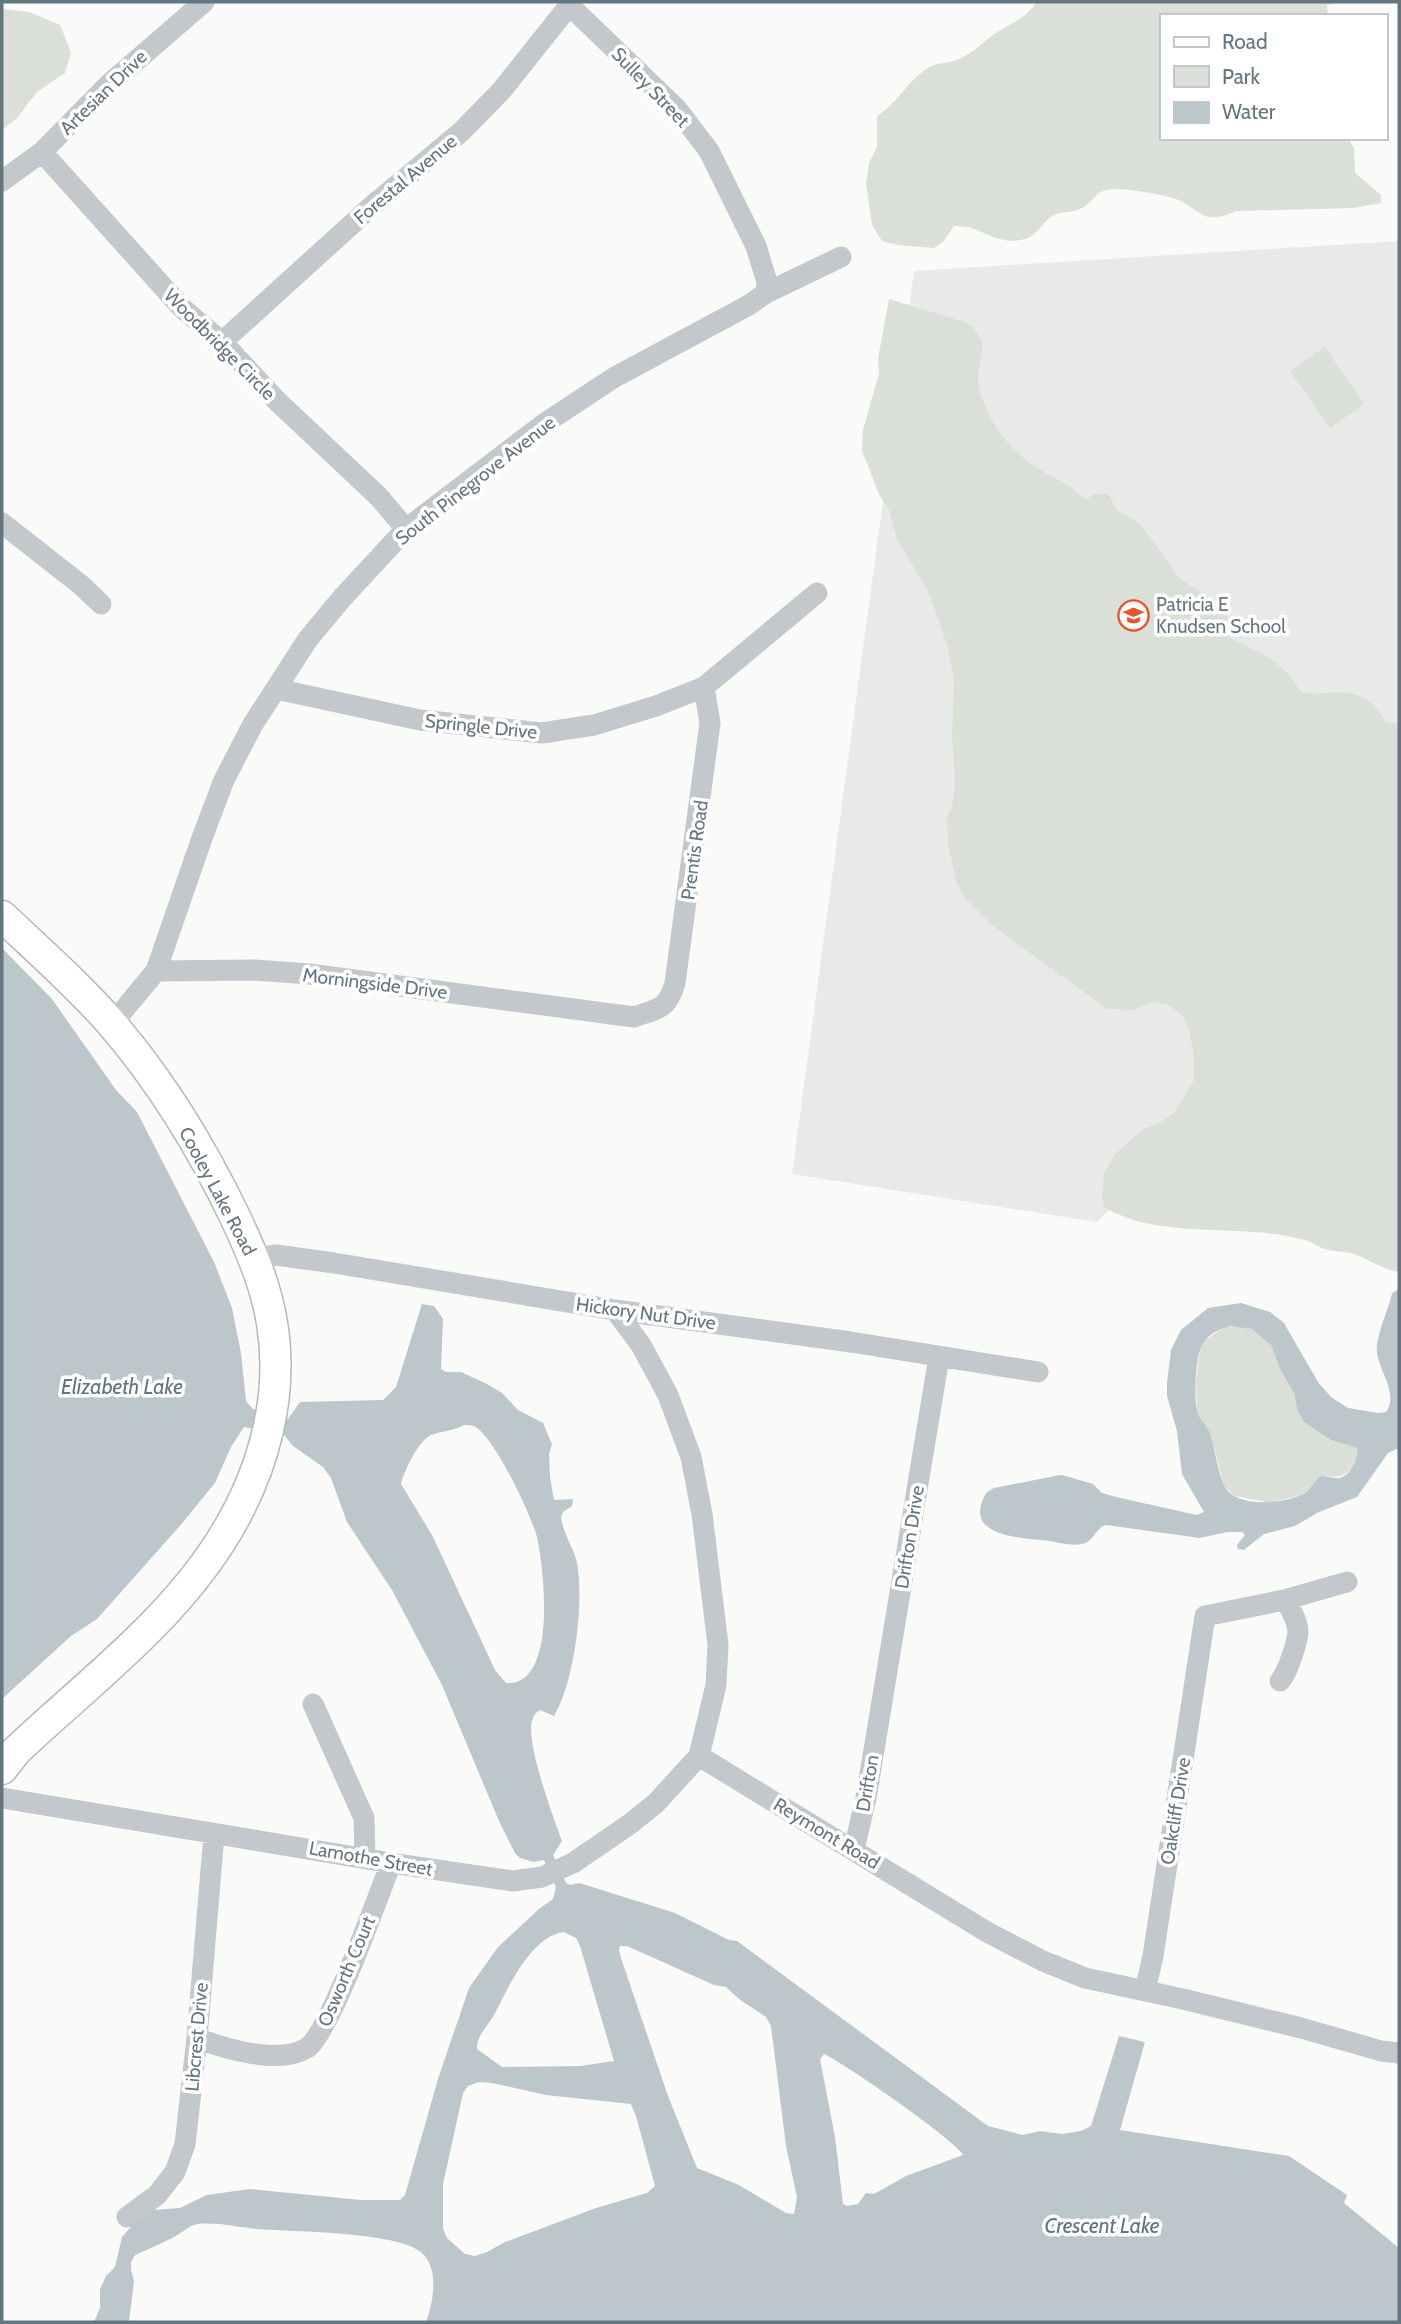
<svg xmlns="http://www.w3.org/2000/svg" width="1401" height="2324" viewBox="0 0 1401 2324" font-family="Cabin,sans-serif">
	<rect width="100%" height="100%" fill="#fafaf8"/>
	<path fill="#e8e9e9" d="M1399,241V959L1096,1222L792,1174L914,271Z"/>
	<path fill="#dadfd7" d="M1036,2H1341L1327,5L1328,16H1161V138H1348L1354,148L1355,173L1381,195V203L1354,208L1236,211C1200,228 1201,207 1173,198C1161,194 1128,189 1115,189C1093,189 1096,202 1080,209C1072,213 1062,211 1054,215C1042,221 1039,235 1025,239C996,247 980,224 954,226L943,242L934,248L898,245L882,241L872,225L866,183L869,163L877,147V116C898,103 907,81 928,68C937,62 949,64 959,59C973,53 982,43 994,34C1010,23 1026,20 1036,2Z
		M2,9L29,12L60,25L71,53L65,73L37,92L17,118L2,130Z
		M889,299L967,323C994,343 977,356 978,382C978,388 981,397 984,403C994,431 1018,458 1044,472C1059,480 1073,486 1084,499H1088L1092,494H1109L1116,509L1141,525L1179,578L1219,604L1227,615L1230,638L1270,658L1288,674L1302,693C1341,696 1362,681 1386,723H1399V1272C1382,1269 1370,1260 1354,1254C1344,1251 1332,1252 1322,1248C1317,1246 1313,1243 1308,1241C1243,1221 1167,1242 1105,1208L1102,1198L1104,1174L1114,1155L1143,1129L1159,1123L1174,1113L1194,1080V1057L1190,1034L1183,1016L1169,1005L1152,1002L1132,1010L1107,1009L993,926L966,899L957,884L948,844L947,820L953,802L955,783L952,736L954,679L947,645L929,593L897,539L889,510L879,494L862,451L863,430L879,374L878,359Z
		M1325,347L1364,404L1330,428L1290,371Z
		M1238,1326L1252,1329L1271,1345L1280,1369L1294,1393L1297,1409L1330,1440L1357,1448C1361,1466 1345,1480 1327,1476L1301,1495L1270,1503L1235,1496L1224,1486L1210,1433L1197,1413L1196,1381L1200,1350L1203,1342L1224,1327Z"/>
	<path fill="#bbc7cb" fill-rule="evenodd" d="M2,948L52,999L116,1090L137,1112L214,1262L232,1308L241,1353L246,1401L253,1409L288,1419L300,1402L383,1400L396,1387L422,1304L434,1306L443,1319L441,1369L446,1372H461L487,1384L502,1393L518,1410L543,1423L552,1444L549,1454L550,1477L554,1500L572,1499L573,1501L572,1506L563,1512L561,1517C563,1534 574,1548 577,1563C584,1603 575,1681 554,1716L540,1710C537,1712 534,1714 533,1718C523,1737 554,1819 562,1841L553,1855L566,1883L570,1885L579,1883L589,1886L675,1913L729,1940L737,1941L988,2126L1023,2135L1040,2131L1062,2134L1081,2131L1091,2126L1119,2036L1145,2042L1120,2130L1289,2156L1347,2195L1344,2203L1399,2248V2322H426C433,2303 439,2272 424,2255C404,2231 291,2232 257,2229C237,2227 217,2222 198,2224C189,2225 182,2233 174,2237C162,2243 149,2249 135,2255L131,2262V2270L134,2281L129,2322H94L100,2308V2289L106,2276L115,2267L122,2237L136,2221L153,2210L180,2208L207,2195L250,2189L361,2200H400L405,2195L438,2079L469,1988L498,1947L539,1909L553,1899L556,1887L544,1860L534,1862L520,1858L515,1853L499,1821L442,1685L392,1590L347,1522L331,1478L323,1467L293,1446L284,1435L244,1427L231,1447L215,1483L178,1528L97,1619L71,1636L2,1699ZM464,1425C468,1425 471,1425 474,1426C495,1437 531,1515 537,1537C544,1568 558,1687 506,1683L495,1670L432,1535L401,1484C404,1471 419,1440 431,1435C442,1431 453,1431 464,1425ZM564,1932L576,1938L580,1946L614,2061L580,2066L502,2067L477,2049C476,2036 488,2026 494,2015C508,1988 531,1936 564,1932ZM620,1946H627L714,1985L726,1987L739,1999L766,2017L771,2026L786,2146L797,2197L794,2214L786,2213L739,2185L697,2168L668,2096L621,1958L619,1950ZM824,2054C841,2061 958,2142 963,2155L906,2176L874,2194L866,2193L858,2204L847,2206L843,2204L835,2137L820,2059ZM479,2082L492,2083L546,2095L631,2104L636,2116L655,2186L647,2193L596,2208L505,2242L487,2252L475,2256L465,2254L447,2238L443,2229V2184L463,2093L468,2086Z
		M1399,1289V1448L1388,1453L1357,1497L1319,1512L1295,1526L1264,1534L1244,1550L1238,1549L1237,1545L1245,1535L1242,1532H1227L1200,1538L1106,1525C1095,1528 1094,1542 1082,1544C1071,1546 1060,1543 1050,1541C1023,1538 959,1537 987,1492L994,1488L1055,1476L1062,1475L1093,1484L1102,1493L1116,1497L1197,1515L1204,1512L1182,1474L1177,1431L1167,1396V1383L1171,1350L1181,1330L1208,1308L1241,1303L1270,1312L1284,1323L1318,1382L1331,1397L1348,1408L1378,1413L1386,1412C1399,1394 1379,1371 1377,1353C1375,1337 1389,1309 1392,1293ZM1231,1326L1252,1329L1271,1345L1280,1369L1294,1393L1297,1409L1304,1422L1331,1440L1357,1448C1359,1458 1351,1475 1340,1478C1334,1479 1327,1476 1321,1476C1314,1481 1312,1489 1303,1494C1284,1504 1235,1509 1224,1485C1217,1469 1215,1450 1210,1433C1207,1424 1198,1419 1197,1410C1194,1396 1195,1353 1204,1342C1210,1333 1221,1328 1231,1326Z"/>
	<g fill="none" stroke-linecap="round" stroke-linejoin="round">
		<defs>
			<path id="secondary" d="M2,916C39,951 78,985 111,1023C161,1081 203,1150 236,1219C252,1253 266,1286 272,1323C284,1395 264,1469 227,1531C175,1619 89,1682 16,1751L2,1769"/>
		</defs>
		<use href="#secondary" stroke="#b3babf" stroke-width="33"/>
		<path stroke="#c3c8cc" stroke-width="21" d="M570,6L677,109L709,151L756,246L767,282L766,293
			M42,152L182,308L222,342L277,401L379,497L406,529
			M2,181L42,152L108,85L204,2
			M222,342L373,205L461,132L502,90L572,2
			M2,523L81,585L101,604
			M276,689L420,720L542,733L594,725L656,706L704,687L817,593
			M156,971L202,838L224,780L253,724L308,639L343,597L406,529L545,423L615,377L749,305L766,293L841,257
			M112,1024L156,971L254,970L309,974L634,1017C659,1008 667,1010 675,983L710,723L704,687
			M255,1258L276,1255L334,1263L615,1310L851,1342L1038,1372
			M1284,1600L1347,1582
			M313,1704L364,1818L365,1858
			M699,1756L987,1932L1043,1961L1085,1978L1183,1999L1301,2028L1381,2051L1399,2053
			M2,1798L391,1863L513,1881L542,1877L573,1863L630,1824L656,1803L699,1756L716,1685L718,1645L702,1514L691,1457L668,1395L641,1345L615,1310
			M854,1849L866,1798L939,1357
			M1145,1991L1153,1956L1205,1616L1284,1600C1290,1606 1298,1623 1298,1632C1297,1643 1288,1672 1280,1681
			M197,2038C225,2049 279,2065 307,2048C330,2033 378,1896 391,1863
			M127,2217L157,2195L175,2172L185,2144L197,2038L214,1834"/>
		<use href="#secondary" stroke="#fff" stroke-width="30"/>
	</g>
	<defs>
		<symbol id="school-ring" viewBox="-11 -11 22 22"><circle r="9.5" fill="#fff" stroke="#e4572e" stroke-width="1.5"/><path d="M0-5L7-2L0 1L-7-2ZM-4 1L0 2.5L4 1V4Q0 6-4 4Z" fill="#e4572e"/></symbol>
	</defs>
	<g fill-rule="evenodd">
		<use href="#school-ring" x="1116" y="598" width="35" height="35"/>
	</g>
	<g text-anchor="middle" stroke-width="7" stroke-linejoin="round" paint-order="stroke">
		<g font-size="19" fill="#657683" stroke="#fff">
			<text transform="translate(651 87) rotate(46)" y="7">Sulley Street</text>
			<text transform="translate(103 92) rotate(-44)" y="7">Artesian Drive</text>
			<text transform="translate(405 179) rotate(-40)" y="7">Forestal Avenue</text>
			<text transform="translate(220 344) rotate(45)" y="7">Woodbridge Circle</text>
			<text transform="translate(475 480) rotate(-38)" y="7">South Pinegrove Avenue</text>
			<text transform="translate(481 726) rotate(6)" y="7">Springle Drive</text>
			<text transform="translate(694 850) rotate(-82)" y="7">Prentis Road</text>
			<text transform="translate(375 983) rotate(7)" y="7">Morningside Drive</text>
			<text transform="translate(218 1191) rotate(62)" y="7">Cooley Lake Road</text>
			<text transform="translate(646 1313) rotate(8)" y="7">Hickory Nut Drive</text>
			<text transform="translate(909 1537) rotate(-81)" y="7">Drifton Drive</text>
			<text transform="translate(867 1783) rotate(-80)" y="7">Drifton</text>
			<text transform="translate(1175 1811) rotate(-81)" y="7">Oakcliff Drive</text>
			<text transform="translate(827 1833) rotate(31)" y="7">Reymont Road</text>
			<text transform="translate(371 1858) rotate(10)" y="7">Lamothe Street</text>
			<text transform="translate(346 1971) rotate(-67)" y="7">Osworth Court</text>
			<text transform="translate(196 2037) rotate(-85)" y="7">Libcrest Drive</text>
		</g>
		<g font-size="19" fill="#657683" stroke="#fff" text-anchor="start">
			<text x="1156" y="611">Patricia E<tspan x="1156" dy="22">Knudsen School</tspan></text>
		</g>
		<g font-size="21" font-style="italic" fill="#60757c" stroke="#fff">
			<text x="122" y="1394">Elizabeth Lake</text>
			<text x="1102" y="2233">Crescent Lake</text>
		</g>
	</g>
	<rect width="1401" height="2324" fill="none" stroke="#657683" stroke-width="7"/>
	<rect x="1160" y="14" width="228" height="126" fill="#ffffff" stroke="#c1c8cd" stroke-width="2"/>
	<rect x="1174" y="37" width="35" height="10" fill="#ffffff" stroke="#c1c8cd" stroke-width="2"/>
	<text x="1222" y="49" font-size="21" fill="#657683">Road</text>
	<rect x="1174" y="66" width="35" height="21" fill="#dadfd7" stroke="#c1c8cd" stroke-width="2"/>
	<text x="1222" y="84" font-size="21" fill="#657683">Park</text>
	<rect x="1174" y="102" width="35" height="21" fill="#bbc7cb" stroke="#c1c8cd" stroke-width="2"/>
	<text x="1222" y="119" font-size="21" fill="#657683">Water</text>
</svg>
